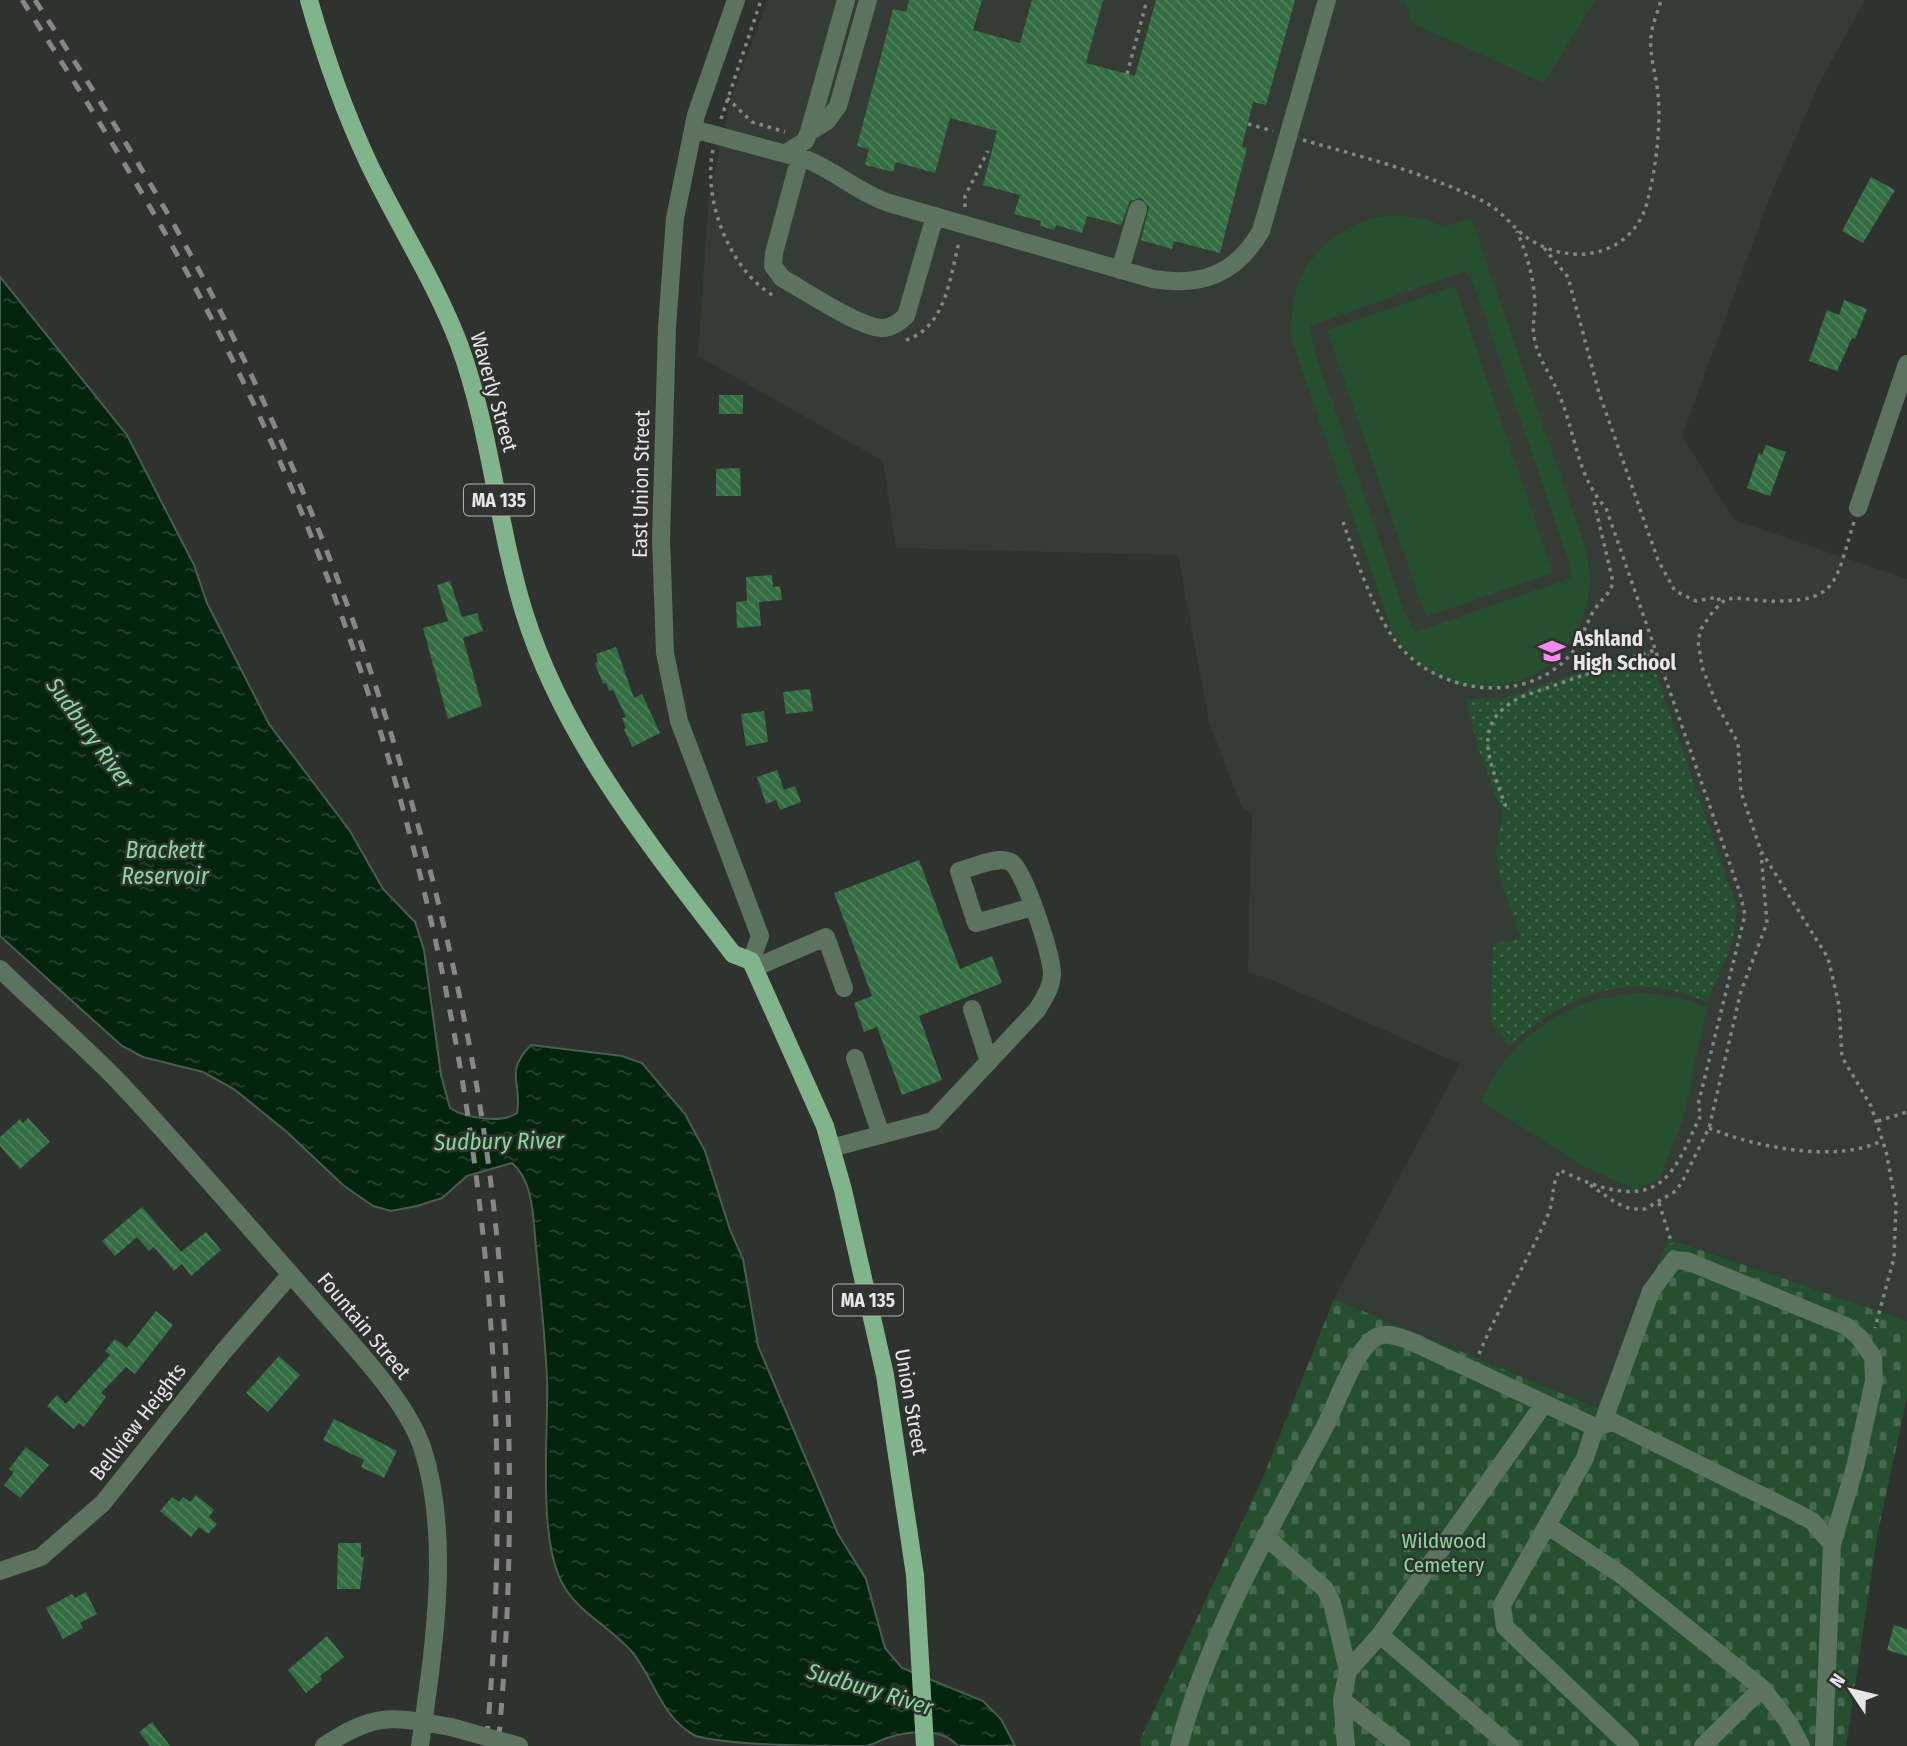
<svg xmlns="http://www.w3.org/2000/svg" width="1907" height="1746" viewBox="0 0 1907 1746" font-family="'Fira Sans Condensed',sans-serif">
	<defs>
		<pattern id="grass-dots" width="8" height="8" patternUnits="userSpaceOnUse" patternTransform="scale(1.75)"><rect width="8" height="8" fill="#264f30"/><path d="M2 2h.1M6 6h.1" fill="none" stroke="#45684e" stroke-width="1.8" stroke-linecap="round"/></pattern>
		<pattern id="cemetery-stones" width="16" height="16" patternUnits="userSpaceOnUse" patternTransform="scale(1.75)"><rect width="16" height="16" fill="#264f30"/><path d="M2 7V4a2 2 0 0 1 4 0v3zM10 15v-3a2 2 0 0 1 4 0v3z" fill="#45684e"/></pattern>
		<pattern id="water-ripples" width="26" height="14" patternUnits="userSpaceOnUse" patternTransform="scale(1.75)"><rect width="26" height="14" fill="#05240e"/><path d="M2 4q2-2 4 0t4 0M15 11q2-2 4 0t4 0" fill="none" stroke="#294431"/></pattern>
		<pattern id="building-back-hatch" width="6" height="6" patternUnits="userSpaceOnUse" patternTransform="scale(1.75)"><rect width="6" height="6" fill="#336d42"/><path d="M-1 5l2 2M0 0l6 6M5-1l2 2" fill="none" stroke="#50825d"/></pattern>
	</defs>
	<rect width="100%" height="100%" fill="#303230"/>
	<path fill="#353c36" d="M768,0H1865L1818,86L1771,194L1682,436L1734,520L1907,579V1321L1670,1239L1597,1408L1334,1299L1460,1064L1270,979L1248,973L1252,812L1242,808L1209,722L1178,555L896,548L883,461L698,356L709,197L730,102Z"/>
	<path fill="url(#grass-dots)" d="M1648,650L1736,905C1739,939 1719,971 1707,1002C1630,969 1568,992 1509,1046L1491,1021L1493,944L1521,939L1499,874L1496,851L1503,814L1479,750L1466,699L1505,698Z"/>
	<path fill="url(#cemetery-stones)" d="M1669,1239L1907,1321V1398L1877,1536L1846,1746H1141L1140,1740L1262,1480L1334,1299L1597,1408Z"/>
	<path fill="#264f30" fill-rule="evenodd" d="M1404,0H1595L1544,83L1412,23Z
		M1393,215L1426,219L1443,227L1471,218L1586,550C1613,674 1463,741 1393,633L1292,340C1285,274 1326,222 1393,215ZM1466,271L1477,293L1567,556L1571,578L1415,632L1404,611L1314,349L1310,326Z
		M1455,286L1553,573L1426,617L1327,330Z
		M1648,993L1688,1000L1707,1008L1682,1122L1659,1179L1636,1190L1581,1165L1481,1101C1513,1032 1572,994 1648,993Z"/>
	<path fill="url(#water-ripples)" stroke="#485e4e" stroke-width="2" d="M0,277L127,435L194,565L207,603L269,724L350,831L383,889L415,922L424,950L441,1075L450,1108C465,1118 502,1124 517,1113C523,1083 503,1073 531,1045L622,1056L642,1063L685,1114L705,1151L730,1230L743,1259L758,1346L838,1534L866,1579L885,1648L902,1668L983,1701L1001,1719L1015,1746H958C940,1726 907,1731 884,1739C877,1742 871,1746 864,1746C820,1746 733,1746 696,1736C662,1719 654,1679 633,1653C612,1628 582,1615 565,1588C536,1543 549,1433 547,1379C545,1335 540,1290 536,1247C533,1219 534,1181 512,1163L467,1176L442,1198L417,1206L391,1211L373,1206L343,1185L287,1132L234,1089L203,1072L143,1057L122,1046L0,936Z"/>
	<path fill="url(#building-back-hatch)" d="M909,0H982L973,30L1020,43L1032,0H1103L1086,63L1135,76L1156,0H1295L1266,105L1253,102L1243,142L1242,147L1247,148L1220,253L1174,241L1172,249L1141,240L1149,207L1141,198L1130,201L1121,225L1087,216L1082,233L1056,225L1054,230L1040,226L1041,221L1014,214L1020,195L983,185L997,131L950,118L935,173L896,162L893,172L865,165L869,149L857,146L887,33L893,9L906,12Z
		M1871,177L1895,190L1863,243L1842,231Z
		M1844,300L1867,309L1855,339L1852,338L1837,371L1809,361L1827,310L1839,315Z
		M719,395H743V414H719Z
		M1766,445L1786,452L1770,496L1747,488L1759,453L1762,455Z
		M740,468L741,496H716V469Z
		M772,575L773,587L780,586L782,600L759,602L761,626L737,628L736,602L747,601L746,577Z
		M450,581L462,617L477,613L483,631L463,638L482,706L448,719L423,628L448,621L437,585Z
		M616,647L634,698L642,694L660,733L632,747L624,729L626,728L622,718L626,717L613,690L609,691L606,683L603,684L595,663L598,662L596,654Z
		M810,689L813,711L786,714L783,692Z
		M764,711L768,742L746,746L741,714Z
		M777,770L784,790L795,786L801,802L780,810L776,800L766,804L757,777Z
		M919,860L960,969L992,956L1002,983L919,1016L942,1080L902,1095L877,1027L864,1032L854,1003L872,996L834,893Z
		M28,1118L50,1142L20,1169L0,1146V1137L20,1119L23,1123Z
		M142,1207L181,1252L206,1232L221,1250L191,1276L182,1264L174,1271L154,1247L149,1251L137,1237L115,1256L102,1241Z
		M156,1311L173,1325L135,1374L126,1367L101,1393L106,1397L84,1427L79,1423L74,1429L47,1406L57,1395L66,1404L110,1355L105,1351L115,1339L127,1348Z
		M279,1356L300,1375L268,1412L246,1393Z
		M334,1419L397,1451L384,1478L361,1467L364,1460L323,1440Z
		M26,1447L49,1465L20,1498L4,1485L14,1472L9,1469Z
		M196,1495L214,1510L209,1517L217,1524L208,1534L199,1527L191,1537L160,1511L172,1497L179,1502L183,1497L190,1502Z
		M338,1543H361V1557H364L360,1589H337Z
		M86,1592L97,1614L80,1623L83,1628L63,1639L46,1608L72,1594L75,1598Z
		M1894,1625L1907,1629V1656L1887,1650Z
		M327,1636L344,1657L320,1676L322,1680L306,1693L288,1670Z
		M152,1722L170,1746H150L139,1732Z"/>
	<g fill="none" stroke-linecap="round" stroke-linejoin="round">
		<path stroke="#848684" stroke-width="3.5" stroke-dasharray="3.5 5" stroke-linecap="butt" d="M1127,74L1147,0
			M727,98L752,122L785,132
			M721,119L761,0
			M1248,124L1273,131
			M1303,140C1356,155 1410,169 1461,191C1473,196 1487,202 1498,211C1510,221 1519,234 1534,242C1579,268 1636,252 1648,199C1656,166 1661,128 1658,94C1656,75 1649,54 1651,36C1652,24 1658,12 1661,0
			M713,150C702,199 730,271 774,296
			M965,207V196L988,151
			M1544,248L1568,277L1599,393L1658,560L1675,591L1696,601L1718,597L1721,605
			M906,340C946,327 950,277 959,242
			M1343,522C1356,558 1377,624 1404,651C1446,695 1528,704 1571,654C1581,642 1585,626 1593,612C1600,600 1610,595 1613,582L1593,497
			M1854,522C1834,585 1839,603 1765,601C1752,600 1740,597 1726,599L1713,611L1701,629L1698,641L1702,667L1717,705L1738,743L1741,792L1761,851L1828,958L1839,1005L1842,1057L1871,1106L1886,1151L1896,1205L1894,1258L1875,1328
			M1507,805H1505C1491,762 1468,724 1521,697L1655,650
			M1878,1121L1907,1112
			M1709,1128C1754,1147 1839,1164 1883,1140
			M1590,1185L1616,1203L1631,1209H1645L1676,1191L1683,1180L1709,1128L1741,991L1767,923L1761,853
			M1659,1203L1672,1244
			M1479,1354C1499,1306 1527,1263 1547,1217C1555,1201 1550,1187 1560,1170C1588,1184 1634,1204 1662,1181C1680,1166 1690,1136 1701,1115L1698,1105L1745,915L1740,893L1606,508C1575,474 1576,430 1557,390C1549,372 1537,357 1534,336C1532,325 1535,315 1535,304C1534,278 1527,255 1517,231"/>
		<path stroke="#5b735f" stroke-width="18" d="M736,0L696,115L675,218L667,327L661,539L665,653L679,721L760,936L751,961
			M693,129L808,160C837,172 859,193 889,203L1153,279C1202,287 1236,274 1261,231L1327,0
			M809,132L827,121L838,106L868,0
			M786,153L805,141L809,132L846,0
			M800,157L774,253L773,266L782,278C804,290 860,328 882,328C892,328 899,322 906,316L935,216
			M1120,270L1138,209
			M1858,508L1907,364
			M754,968L826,937L844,988
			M0,969C39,1007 81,1043 119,1082C184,1151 246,1224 309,1295C344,1336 405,1397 422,1447C452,1536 433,1654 420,1746
			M972,1009L989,1062
			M855,1058L881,1135
			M831,1148L933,1121L1037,1010C1044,998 1051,989 1052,975C1053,958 1025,873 1012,863C999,854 973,868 959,871L976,923L1032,907
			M1602,1425L1651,1291L1674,1260L1687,1261L1846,1326L1859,1337L1873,1357L1874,1381L1855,1467L1832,1544L1824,1746
			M1595,1427L1585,1458L1502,1605L1505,1627L1630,1746
			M1548,1526L1620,1574L1762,1688
			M1265,1536L1325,1589L1332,1603L1348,1671L1342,1700L1401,1746
			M0,1571L41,1557L103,1503L224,1351L290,1275
			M1380,1635L1510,1746
			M1348,1671L1380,1635L1544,1404
			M1342,1700L1346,1746
			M324,1746C377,1711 392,1717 451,1727
			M1179,1746C1206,1640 1270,1529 1322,1432C1336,1407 1349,1363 1369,1343C1381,1330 1393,1335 1408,1340L1595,1427L1613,1422L1795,1512L1812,1521L1832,1544
			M1703,1746L1762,1688L1789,1723L1801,1746"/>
		<path stroke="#82b48c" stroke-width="18" d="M309,0C325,57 344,111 369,164C398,225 435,281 459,344C491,431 497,524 524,612C564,741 653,849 733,954L751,961L825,1126L843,1190L885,1375L915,1575L925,1746"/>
		<path stroke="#868786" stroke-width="5" stroke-dasharray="12 12" stroke-linecap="butt" d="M22,0C94,112 164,224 224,343C440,770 531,1271 486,1746
			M35,0C107,111 179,224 236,343C345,568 425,808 471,1054C512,1273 519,1524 498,1746"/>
		<path stroke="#5b735f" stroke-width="18" d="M451,1727L519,1746"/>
	</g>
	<defs>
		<symbol id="school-bare" viewBox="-9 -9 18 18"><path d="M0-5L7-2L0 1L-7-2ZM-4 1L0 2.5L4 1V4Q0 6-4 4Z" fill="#f689ee" stroke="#303230" stroke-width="2.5" paint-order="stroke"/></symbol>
	</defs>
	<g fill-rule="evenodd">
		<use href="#school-bare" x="1533" y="632" width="38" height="38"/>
	</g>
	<g text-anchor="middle" stroke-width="5" stroke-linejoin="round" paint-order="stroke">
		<g fill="#303230" stroke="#afb0af" stroke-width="2">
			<rect x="464" y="484.5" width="70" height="31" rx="5"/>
			<rect x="833" y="1284.5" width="70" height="31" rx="5"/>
		</g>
		<g font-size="19" font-weight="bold" fill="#e5e6e5">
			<text x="499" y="507">MA 135</text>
			<text x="868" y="1307">MA 135</text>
		</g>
		<g font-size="21" fill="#e5e6e5" stroke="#303230">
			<text transform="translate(494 392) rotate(74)" y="7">Waverly Street</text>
			<text transform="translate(641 484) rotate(-89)" y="7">East Union Street</text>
			<text transform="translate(364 1326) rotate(50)" y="7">Fountain Street</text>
			<text transform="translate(911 1402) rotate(80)" y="7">Union Street</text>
			<text transform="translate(138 1422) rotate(-52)" y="7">Bellview Heights</text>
		</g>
		<g font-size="21" font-weight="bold" fill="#e5e6e5" stroke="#303230" text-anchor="start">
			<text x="1573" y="646">Ashland<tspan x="1573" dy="24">High School</tspan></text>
		</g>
		<g font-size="21" fill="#87da99" stroke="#303230">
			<text x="1444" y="1548">Wildwood<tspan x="1444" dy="24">Cemetery</tspan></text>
		</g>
		<g font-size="23" font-style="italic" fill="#87da99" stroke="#303230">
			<text transform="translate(90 733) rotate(54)" y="8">Sudbury River</text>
			<text x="165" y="858">Brackett<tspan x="165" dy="26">Reservoir</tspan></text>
			<text transform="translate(499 1141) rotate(-1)" y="8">Sudbury River</text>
			<text transform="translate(870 1689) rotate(17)" y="8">Sudbury River</text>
		</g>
	</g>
	<g transform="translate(1851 1690) rotate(305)" stroke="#303230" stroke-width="5" paint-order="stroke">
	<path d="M0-5L12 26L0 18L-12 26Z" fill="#e5e6e5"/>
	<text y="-10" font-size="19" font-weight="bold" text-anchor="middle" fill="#e5e6e5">N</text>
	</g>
</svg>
